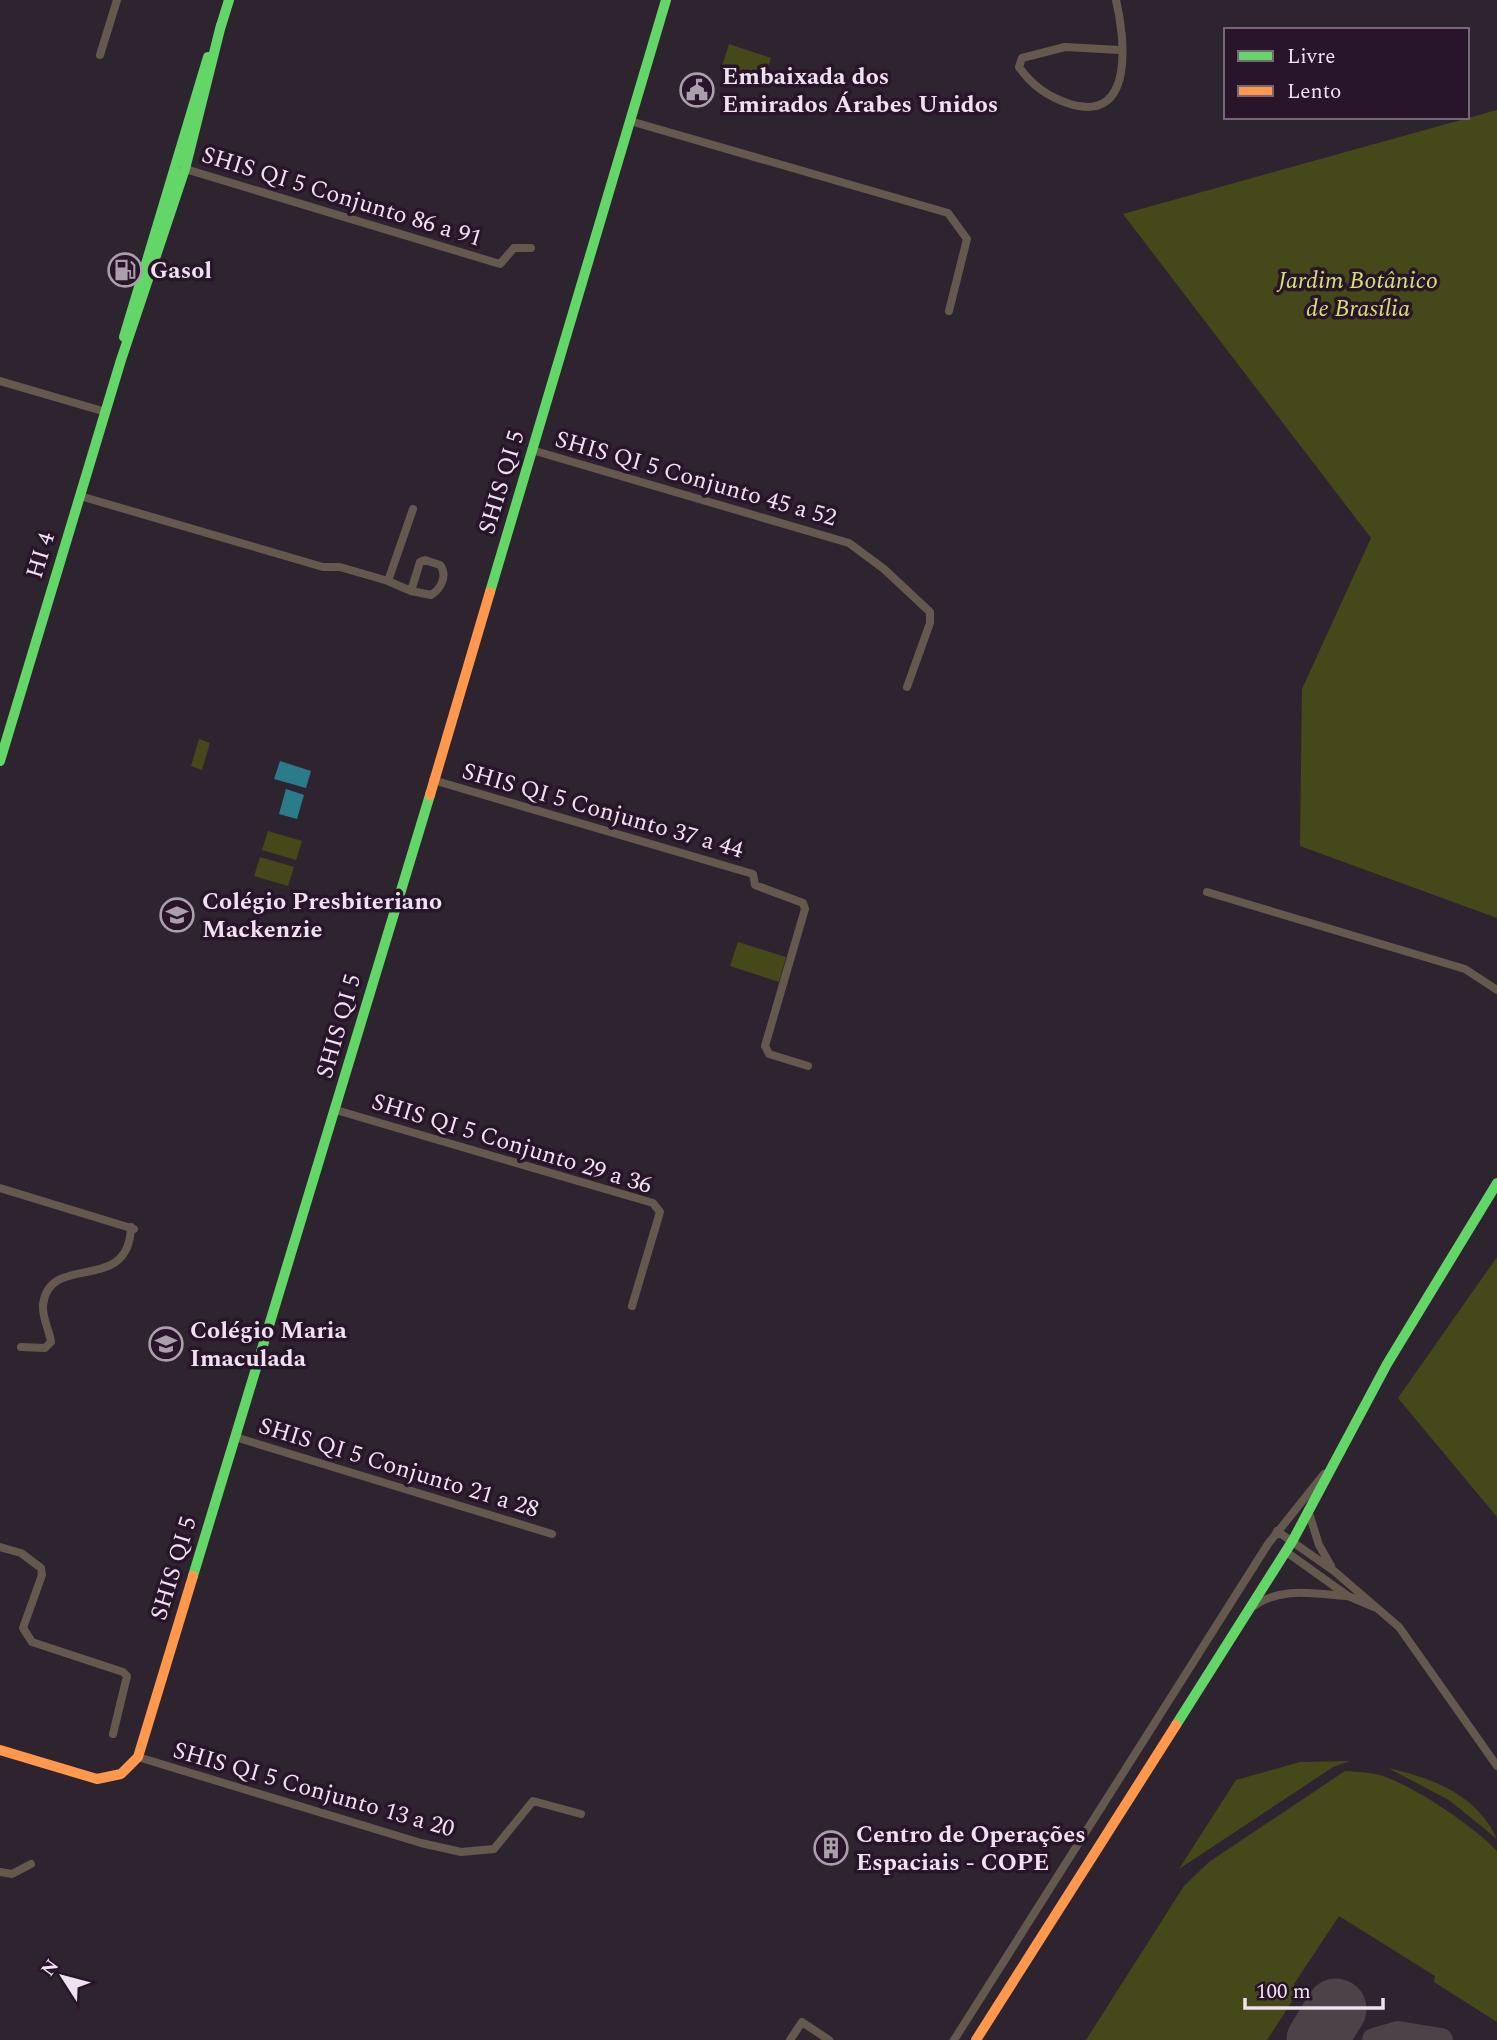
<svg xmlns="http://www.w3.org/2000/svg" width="1497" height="2040" viewBox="0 0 1497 2040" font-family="Spectral,serif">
	<rect width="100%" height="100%" fill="#2e242f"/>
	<path fill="#454919" d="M729,44L771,58L764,80L722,66Z
		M1497,110V918L1300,846L1302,689L1371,538L1123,214Z
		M199,739L210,743L202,770L191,766Z
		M268,831L302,841L296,860L262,850Z
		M260,857L294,867L288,886L254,876Z
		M738,942L786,957L779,982L730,966Z
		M1497,1257V1517L1398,1398Z
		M1350,1761L1333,1767L1179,1869L1236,1780L1300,1762Z
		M1388,1768C1433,1778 1477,1795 1497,1839L1449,1800Z
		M1345,1771C1357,1772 1371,1772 1383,1776C1417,1788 1472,1825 1497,1851V2022L1434,1982L1435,1976L1339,1916L1294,1984L1296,1995L1267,2040H1086L1184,1886L1209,1862Z"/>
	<path fill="#2b7c8b" d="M280,761L311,771L306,788L274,779Z
		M286,789L304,795L297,819L279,814Z"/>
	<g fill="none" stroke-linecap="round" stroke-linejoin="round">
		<path stroke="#4c4248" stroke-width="24" d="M1374,2040L1398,2033L1441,2040"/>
		<path stroke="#4c4248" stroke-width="61" d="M1317,2040L1336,2009"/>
		<path stroke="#65594e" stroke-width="8" d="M1116,0C1125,38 1135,124 1070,104C1048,97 1032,86 1019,67L1022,58L1065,47L1120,50
			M100,55L117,0
			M630,121L948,213L967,239L949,311
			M182,168L500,264L514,248H531
			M0,381L106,412
			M532,450L849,543L884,569L930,612V623L907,687
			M80,496L323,567H340L388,581
			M411,591L431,595C441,589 448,575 440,565L425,560L420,562L411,591L388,581L413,509
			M433,780L753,874L755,885L803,903L805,909L765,1046L769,1054L808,1066
			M1207,892L1465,969L1497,990
			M336,1110L653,1203L660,1212L632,1306
			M0,1188L134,1229
			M21,1347L45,1348L51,1342C49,1329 42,1318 43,1305C49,1251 129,1296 131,1227
			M235,1437L552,1534
			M1308,1510L1319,1545L1331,1566
			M1277,1531L1334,1571L1399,1627L1497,1766
			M0,1547L21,1553L41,1568L42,1575L23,1628L32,1642L123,1672L127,1676L113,1734
			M1285,1551L1348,1596L1374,1607
			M1254,1606C1282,1586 1314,1594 1346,1596
			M138,1757L421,1843L461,1852L494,1849L533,1801L581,1814
			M0,1872L12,1874L31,1864
			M790,2040L802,2022L829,2040
			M954,2040L1268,1544L1324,1474"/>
		<path stroke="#63d668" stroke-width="10" d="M220,29L229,0
			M124,337L208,57
			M490,592L666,0
			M0,761L121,360L185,169L221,25
			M193,1576L430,795
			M1176,1725L1293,1540L1387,1364L1497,1183"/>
		<path stroke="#ff974d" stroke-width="10" d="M430,795L490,592
			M0,1750L97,1779L121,1774L138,1757L193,1576
			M976,2040L1176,1725"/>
	</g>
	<defs>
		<symbol id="civic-ring" viewBox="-11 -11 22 22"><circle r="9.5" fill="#28152a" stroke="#ab9fac" stroke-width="1.5"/><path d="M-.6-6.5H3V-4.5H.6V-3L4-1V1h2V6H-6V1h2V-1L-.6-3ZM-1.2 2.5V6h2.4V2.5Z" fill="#ab9fac"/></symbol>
		<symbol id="fuel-ring" viewBox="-11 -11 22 22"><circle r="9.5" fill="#28152a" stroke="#ab9fac" stroke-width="1.5"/><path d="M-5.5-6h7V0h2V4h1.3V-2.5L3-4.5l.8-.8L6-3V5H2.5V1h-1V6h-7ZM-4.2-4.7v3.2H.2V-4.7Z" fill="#ab9fac"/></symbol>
		<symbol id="school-ring" viewBox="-11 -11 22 22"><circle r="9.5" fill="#28152a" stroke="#ab9fac" stroke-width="1.5"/><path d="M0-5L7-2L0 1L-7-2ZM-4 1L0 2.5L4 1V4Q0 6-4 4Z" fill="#ab9fac"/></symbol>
		<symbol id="building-ring" viewBox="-11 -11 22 22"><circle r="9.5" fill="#28152a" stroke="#ab9fac" stroke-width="1.5"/><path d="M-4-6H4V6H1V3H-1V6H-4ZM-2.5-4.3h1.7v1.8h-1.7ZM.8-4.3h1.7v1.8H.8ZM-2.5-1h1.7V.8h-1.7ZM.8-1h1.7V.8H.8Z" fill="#ab9fac"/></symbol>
	</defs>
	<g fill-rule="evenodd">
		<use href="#civic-ring" x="678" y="71" width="38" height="38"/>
		<use href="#fuel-ring" x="106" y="251" width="38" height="38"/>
		<use href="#school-ring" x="158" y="896" width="38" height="38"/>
		<use href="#school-ring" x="147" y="1325" width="38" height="38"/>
		<use href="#building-ring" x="812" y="1829" width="38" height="38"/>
	</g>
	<g text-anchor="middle" stroke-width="7" stroke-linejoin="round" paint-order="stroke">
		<g font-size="24" font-weight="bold" fill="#eee1f0" stroke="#28152a" text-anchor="start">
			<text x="722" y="84">Embaixada dos<tspan x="722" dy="28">Emirados Árabes Unidos</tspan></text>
			<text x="150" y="278">Gasol</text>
			<text x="202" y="909">Colégio Presbiteriano<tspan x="202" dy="28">Mackenzie</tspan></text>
			<text x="190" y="1338">Colégio Maria<tspan x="190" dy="28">Imaculada</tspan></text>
			<text x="856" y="1842">Centro de Operações<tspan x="856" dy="28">Espaciais - COPE</tspan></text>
		</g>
		<g font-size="24" fill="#eee1f0" stroke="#28152a">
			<text transform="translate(342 196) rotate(17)" y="8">SHIS QI 5 Conjunto 86 a 91</text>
			<text transform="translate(696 478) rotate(16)" y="8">SHIS QI 5 Conjunto 45 a 52</text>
			<text transform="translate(501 482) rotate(-73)" y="8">SHIS QI 5</text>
			<text transform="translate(40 555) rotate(-73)" y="8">HI 4</text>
			<text transform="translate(603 810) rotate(16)" y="8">SHIS QI 5 Conjunto 37 a 44</text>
			<text transform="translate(338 1026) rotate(-74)" y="8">SHIS QI 5</text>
			<text transform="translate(512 1143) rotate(17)" y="8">SHIS QI 5 Conjunto 29 a 36</text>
			<text transform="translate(399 1467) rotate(17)" y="8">SHIS QI 5 Conjunto 21 a 28</text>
			<text transform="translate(173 1568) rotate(-73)" y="8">SHIS QI 5</text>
			<text transform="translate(314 1789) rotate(16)" y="8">SHIS QI 5 Conjunto 13 a 20</text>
		</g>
		<g font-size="24" font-style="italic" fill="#d4e071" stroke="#28152a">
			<text x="1358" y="288">Jardim Botânico<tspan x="1358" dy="28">de Brasília</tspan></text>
		</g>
	</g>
	<rect x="1224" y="28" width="245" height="91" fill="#28152a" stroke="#776779" stroke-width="2"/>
	<rect x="1238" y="51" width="35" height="10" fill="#63d668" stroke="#776779" stroke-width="2"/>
	<text x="1287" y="63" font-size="21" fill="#eee1f0">Livre</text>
	<rect x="1238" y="86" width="35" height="10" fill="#ff974d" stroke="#776779" stroke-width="2"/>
	<text x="1287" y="98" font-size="21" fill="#eee1f0">Lento</text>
	<g transform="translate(63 1977) rotate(306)" stroke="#28152a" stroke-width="5" paint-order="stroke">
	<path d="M0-5L12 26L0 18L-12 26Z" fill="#eee1f0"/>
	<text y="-10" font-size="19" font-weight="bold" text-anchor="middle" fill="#eee1f0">N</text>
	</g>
	<path d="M1245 1998v10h138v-10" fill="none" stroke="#eee1f0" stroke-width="3.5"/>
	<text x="1256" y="1998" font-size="21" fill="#eee1f0" stroke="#28152a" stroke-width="5" paint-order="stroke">100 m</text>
</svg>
